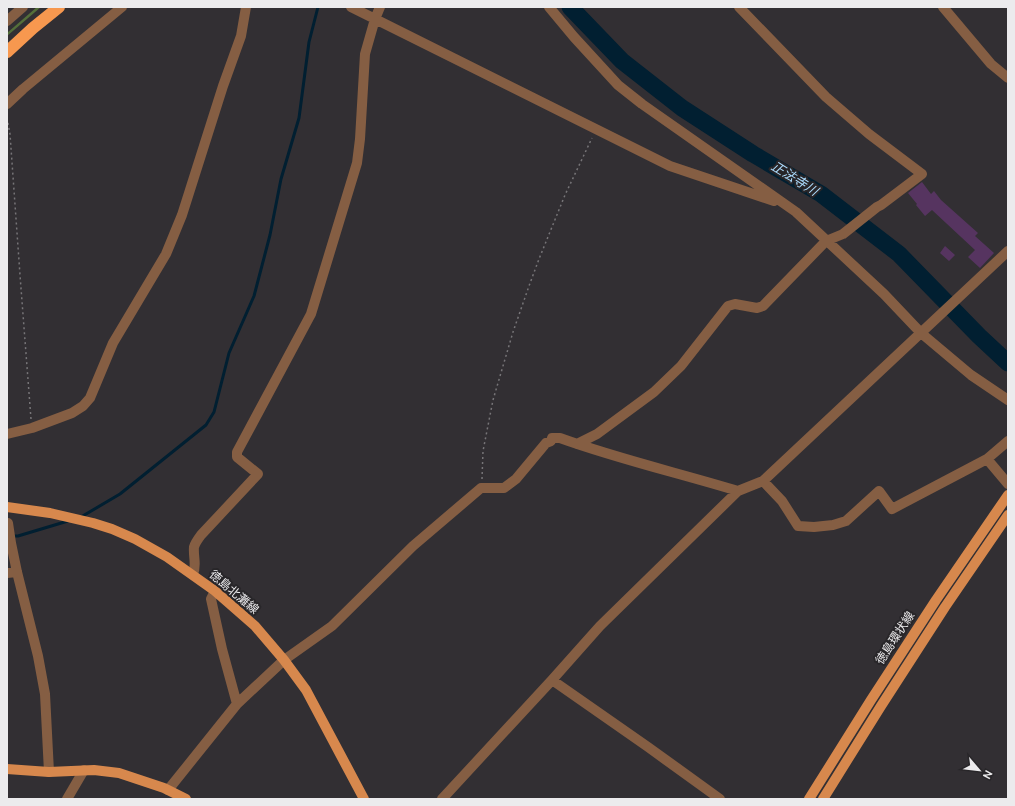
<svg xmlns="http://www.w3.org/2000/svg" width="1015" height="806" viewBox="0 0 1015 806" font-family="Ubuntu,'Noto Sans JP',sans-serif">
	<rect width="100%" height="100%" fill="#322f33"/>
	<path fill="#546f3a" d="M37,7H41L7,36V33Z"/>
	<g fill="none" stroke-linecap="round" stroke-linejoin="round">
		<path stroke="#011f31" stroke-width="3" d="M81,517L120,494L206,425L214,412L229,353L254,296L270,235L281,179L299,118L309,42L318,7
			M12,536H18L68,521"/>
		<path stroke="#011f31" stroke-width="17" d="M570,7L622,61L682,108L753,154L821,194L899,254L979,336L1008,363"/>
	</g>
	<path fill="#563460" d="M922,182L931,194L934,191L941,200L978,233L975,236L994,253L980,268L968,257L975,250L932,210L925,216L916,205L917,204L908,193Z
		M945,246L955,255L949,261L940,253Z"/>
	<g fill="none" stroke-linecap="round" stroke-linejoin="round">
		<path stroke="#777578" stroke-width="1.5" stroke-dasharray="2 3" stroke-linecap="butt" d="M7,118L10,134L20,275L31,419
			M482,479L483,451L493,400L513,332L529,286L539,259L565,195L592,138"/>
		<path stroke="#855e43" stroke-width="10" d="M351,7L670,166L774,201
			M549,7L574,37L618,85L642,104L796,212L884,294L921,333L971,375L1008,400
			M943,7L991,64L1008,78
			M7,21L23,7
			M7,104L23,89L122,7
			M7,434L32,428L72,413L83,406L90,398L113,343L166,254L182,215L223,86L241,36L246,7
			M577,444L597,434L654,392L681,366L728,306L735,304L757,308L763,306L826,241L843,234L877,207L881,205L922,174L869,134L826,97L739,7
			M987,459L1008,484
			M763,481L782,501L798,526L814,527L833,525L846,521L879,491L892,509L987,459L1008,441
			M8,523L11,543L17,572L38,656L45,694L49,772
			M7,573L17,572
			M193,574C197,565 193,557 194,547C195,543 198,539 201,535L258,474L237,457V452L311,314L357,163L360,139L365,54L375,19L380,7
			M215,591L211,599L222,649L237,704
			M552,680L648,747L720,799
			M168,790L237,704L284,660L332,626L413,546L481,488H504L516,479L546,443L551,441L552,438H560C618,459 679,473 738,491
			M67,799L84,770
			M442,799L552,680L600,626L738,491L763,481L1008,251"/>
		<path stroke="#d7884d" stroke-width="10" d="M7,507L50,513L93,523L112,529L135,539L167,557L215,591L255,626L284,660L306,690L364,799
			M7,769L49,772L94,770L119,773L164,788L186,799
			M809,799L871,700L936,600L1008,495
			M823,799L881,706L945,607L1008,515"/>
		<path stroke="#f7984f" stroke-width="12" d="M7,52L33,28L59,7"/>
	</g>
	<g text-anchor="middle" stroke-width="4" stroke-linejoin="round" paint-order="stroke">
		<g font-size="12" fill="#ecebed" stroke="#282629">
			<text transform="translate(234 592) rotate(40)" y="4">徳島北灘線</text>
			<text transform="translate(895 638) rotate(-57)" y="4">徳島環状線</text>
		</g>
		<g font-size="13" font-style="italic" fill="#acdcfe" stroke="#282629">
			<text transform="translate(795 178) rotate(32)" y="5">正法寺川</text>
		</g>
	</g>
	<rect width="1015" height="806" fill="none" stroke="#ecebed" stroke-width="16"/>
	<g transform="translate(979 770) rotate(118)" stroke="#282629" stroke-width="3" paint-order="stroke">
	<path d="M0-3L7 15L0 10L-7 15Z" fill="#ecebed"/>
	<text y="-6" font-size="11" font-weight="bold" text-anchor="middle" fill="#ecebed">N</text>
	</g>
</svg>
